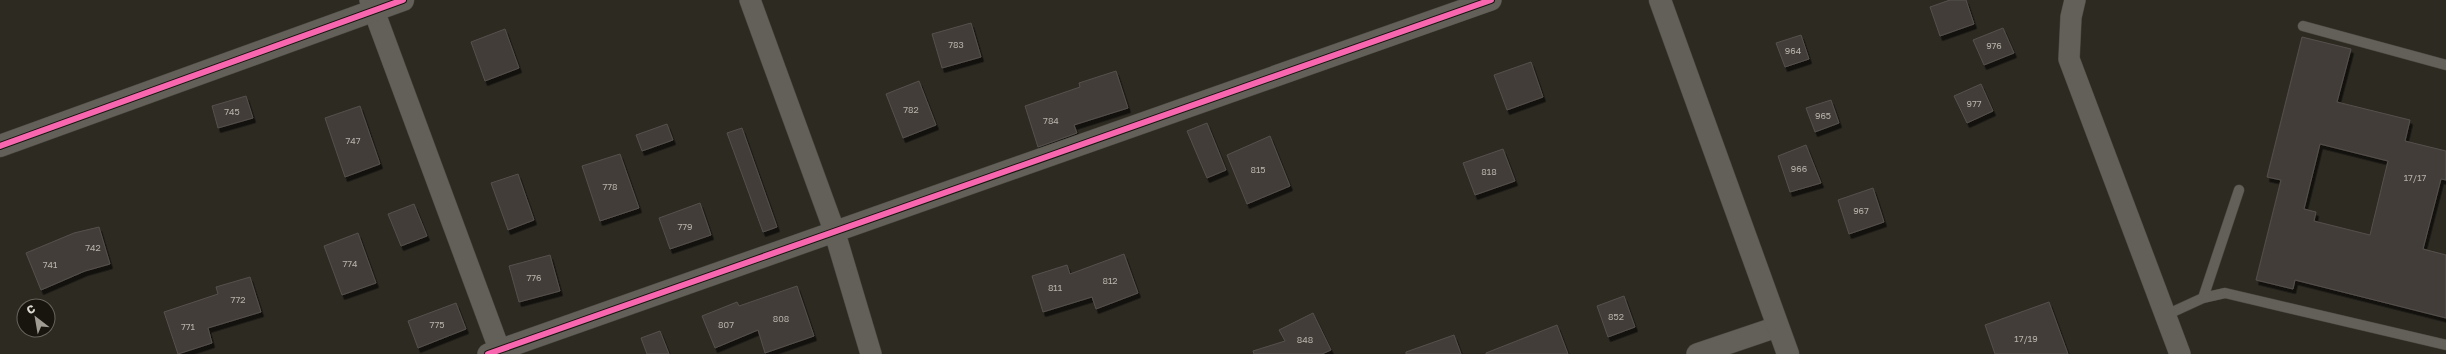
<svg xmlns="http://www.w3.org/2000/svg" width="2446" height="354" viewBox="0 0 2446 354" font-family="'Golos Text',sans-serif">
	<defs>
		<filter id="shadow"><feDropShadow dx="2.5" dy="4.5" stdDeviation="0" flood-color="#0009"/></filter>
	</defs>
	<rect width="100%" height="100%" fill="#2d2a22"/>
	<path fill="#423e39" stroke="#56504c" fill-rule="evenodd" filter="url(#shadow)" d="M1950,0H1966L1974,24L1940,36L1930,7Z
		M971,23L981,57L942,68L932,34Z
		M2003,28L2014,53L1984,65L1973,40Z
		M505,29L519,68L485,81L471,42Z
		M1801,35L1809,59L1785,67L1776,43Z
		M2302,37L2351,49L2337,102L2410,120L2405,141L2446,151V180L2441,179L2423,249L2446,255V318L2295,280L2293,289L2256,280L2281,180L2267,177ZM2320,144L2388,161L2370,235L2314,221L2316,212L2304,209Z
		M1531,62L1543,97L1507,110L1494,75Z
		M1116,71L1128,108L1074,125L1077,133L1038,147L1025,106L1080,87L1079,83Z
		M919,81L936,125L903,138L886,94Z
		M1981,84L1993,111L1967,123L1954,96Z
		M246,96L253,118L218,128L212,106Z
		M1831,100L1839,123L1815,132L1806,108Z
		M360,106L380,164L345,177L325,118Z
		M1207,123L1226,170L1207,178L1187,131Z
		M667,124L673,140L642,151L636,135Z
		M742,128L777,227L763,232L727,133Z
		M1270,136L1290,186L1247,204L1227,155Z
		M1806,145L1821,183L1790,192L1778,156Z
		M1503,149L1515,181L1475,195L1463,163Z
		M620,154L639,208L600,221L582,166Z
		M518,174L534,220L508,230L491,183Z
		M1873,188L1884,222L1849,234L1838,200Z
		M700,203L711,235L670,249L659,218Z
		M414,204L427,236L401,246L388,214Z
		M99,227L110,264L85,271L41,290L26,253L74,233Z
		M358,233L376,283L342,295L324,246Z
		M1124,254L1138,293L1096,309L1092,297L1043,312L1032,276L1067,265L1070,274Z
		M550,255L560,291L519,302L509,266Z
		M250,277L261,312L208,328L212,343L178,354L164,312L218,294L216,287Z
		M797,286L814,336L765,353L758,330L715,348L702,316L737,302L739,306Z
		M1624,296L1635,327L1608,337L1597,306Z
		M2049,302L2068,354H1995L1985,325Z
		M456,303L466,329L418,348L408,321Z
		M1313,313L1331,350L1322,354H1254L1253,351L1285,341L1279,330Z
		M1557,325L1568,354H1486V353Z
		M660,331L669,354H647L641,338Z
		M1454,335L1461,354H1406V352Z"/>
	<g fill="none" stroke-linecap="round" stroke-linejoin="round">
		<defs>
			<path id="service" d="M2303,26L2446,65
				M2203,298L2239,190
				M2166,315L2203,298L2225,293L2446,345"/>
			<path id="minor" d="M370,0L501,354
				M750,0L834,230L871,354
				M2075,0L2071,17L2069,59L2180,354
				M488,354L1491,0
				M1697,354L1777,327"/>
			<path id="tertiary" d="M1660,0L1788,354
				M0,146L403,0"/>
		</defs>
		<use href="#service" stroke="#49473f" stroke-width="11"/>
		<use href="#minor" stroke="#49473f" stroke-width="22"/>
		<use href="#tertiary" stroke="#49473f" stroke-width="23"/>
		<use href="#service" stroke="#626059" stroke-width="10"/>
		<use href="#minor" stroke="#626059" stroke-width="21"/>
		<use href="#tertiary" stroke="#626059" stroke-width="22"/>
		<defs>
			<path id="cycleway" d="M0,146L403,0
				M488,354L1491,0"/>
		</defs>
		<use href="#cycleway" stroke="#17150e" stroke-width="8"/>
		<use href="#cycleway" stroke="#f766af" stroke-width="6"/>
	</g>
	<g text-anchor="middle" stroke-width="4" stroke-linejoin="round" paint-order="stroke">
		<g font-size="9" fill="#b7b3ab">
			<text x="956" y="48">783</text>
			<text x="1994" y="49">976</text>
			<text x="1793" y="54">964</text>
			<text x="1974" y="107">977</text>
			<text x="911" y="113">782</text>
			<text x="232" y="115">745</text>
			<text x="1823" y="119">965</text>
			<text x="1051" y="124">784</text>
			<text x="353" y="144">747</text>
			<text x="1799" y="172">966</text>
			<text x="1258" y="173">815</text>
			<text x="1489" y="175">818</text>
			<text x="2415" y="181">17/17</text>
			<text x="610" y="190">778</text>
			<text x="1861" y="214">967</text>
			<text x="685" y="230">779</text>
			<text x="93" y="251">742</text>
			<text x="350" y="267">774</text>
			<text x="50" y="268">741</text>
			<text x="534" y="281">776</text>
			<text x="1110" y="284">812</text>
			<text x="1055" y="291">811</text>
			<text x="238" y="303">772</text>
			<text x="1616" y="320">852</text>
			<text x="781" y="322">808</text>
			<text x="437" y="328">775</text>
			<text x="726" y="328">807</text>
			<text x="188" y="330">771</text>
			<text x="2026" y="342">17/19</text>
			<text x="1305" y="343">848</text>
		</g>
	</g>
	<g transform="translate(36 318) rotate(329)"><circle r="19" fill="#17150e" stroke="#67645c"/>
	<path d="M0-3L7 15L0 10L-7 15Z" fill="#a09c94"/>
	<text y="-6" font-size="11" font-weight="bold" text-anchor="middle" fill="#dedad1">С</text>
	</g>
</svg>
